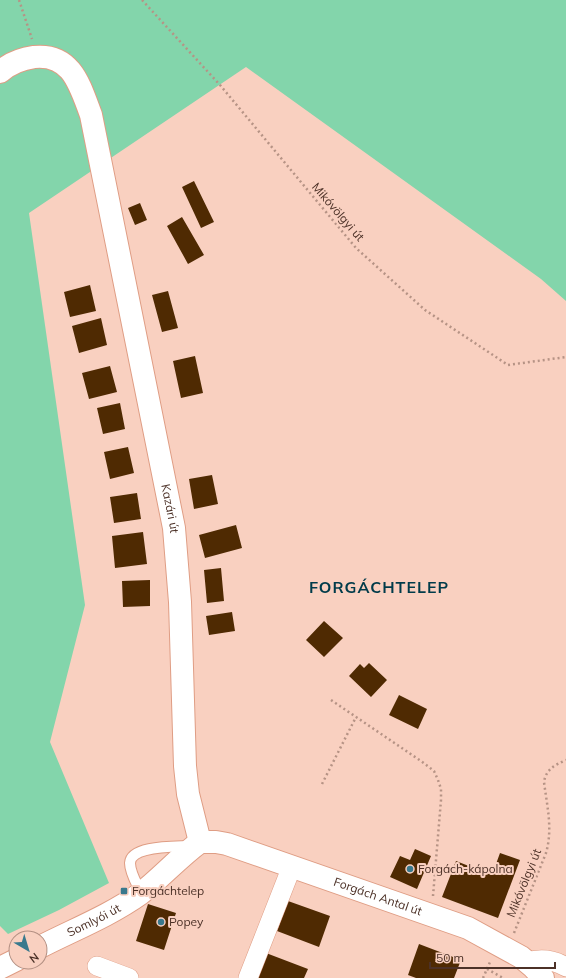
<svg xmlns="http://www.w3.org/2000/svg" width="566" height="978" viewBox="0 0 566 978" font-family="Mulish,sans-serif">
	<rect width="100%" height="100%" fill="#f9d0c0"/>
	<path fill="#83d5ab" d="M0,0H566V301L541,279L246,67L29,213L85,605L50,742L109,883L59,910L8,934L0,926Z"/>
	<path fill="#4f2a02" d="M194,181L214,222L201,228L182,187Z
		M140,203L147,220L135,225L128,208Z
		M182,217L204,255L188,264L167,226Z
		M90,285L96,311L70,317L64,292Z
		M168,291L178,328L162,332L152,295Z
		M101,318L107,345L79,353L72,326Z
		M195,356L203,393L181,398L173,361Z
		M110,366L117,392L89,399L82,373Z
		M120,403L125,429L103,434L97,408Z
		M128,447L134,473L110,479L104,452Z
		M212,475L218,504L194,509L189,479Z
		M137,493L141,519L114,523L110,497Z
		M236,525L242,548L205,558L199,535Z
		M143,532L147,564L115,568L112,536Z
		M221,568L224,601L207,603L204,570Z
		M150,580V606L123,607L122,581Z
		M232,612L235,631L209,635L206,616Z
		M324,621L343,638L324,657L306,640Z
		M369,663L387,680L371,697L349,676L360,664L364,668Z
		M399,695L427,709L418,729L389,715Z
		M415,849L431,856L417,889L390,877L400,856L410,860Z
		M500,853L520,860L498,918L442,897L456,861L492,875Z
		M288,901L330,916L319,947L277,931Z
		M148,904L176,913L164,950L136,941Z
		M419,944L461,960L454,978H416L408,975Z
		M266,953L308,969L304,978H256Z"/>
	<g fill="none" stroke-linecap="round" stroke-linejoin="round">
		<defs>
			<path id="lane" d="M141,893C137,884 130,873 130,863C131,845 176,847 190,846"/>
			<path id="street" d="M527,962C541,958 553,959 566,967
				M97,966L129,978
				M248,978L292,866"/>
			<g id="secondary">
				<path id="s1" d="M0,72C10,63 20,59 34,57C72,53 80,86 91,115L174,528L180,602L185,766L188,794L200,842"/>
				<path id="s2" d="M200,842H216L227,844L468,928L521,957L533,967L543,978"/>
				<path id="s3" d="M40,947C73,930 109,916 140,894C161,878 178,858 200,842"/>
				<path d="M0,968L16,960"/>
			</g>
		</defs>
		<use href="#lane" stroke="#df9d84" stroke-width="12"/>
		<use href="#street" stroke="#df9d84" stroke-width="20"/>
		<use href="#secondary" stroke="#df9d84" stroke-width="24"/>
		<path stroke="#b69385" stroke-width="2.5" stroke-dasharray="2 3" stroke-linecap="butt" d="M19,0L32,39
			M142,0L220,85L356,248L425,310L508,365L566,357
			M331,700L421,761L434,771L438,780L441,789V800L433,896
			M322,784L356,717
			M514,933L546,853C553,829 547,806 544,782C546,769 555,765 566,760
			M487,969L503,978
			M483,978L490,962"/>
		<use href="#lane" stroke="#fff" stroke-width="10"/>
		<use href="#street" stroke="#fff" stroke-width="19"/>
		<use href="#secondary" stroke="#fff" stroke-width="22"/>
	</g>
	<g fill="#39798d" stroke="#f9d0c0" stroke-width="1.5">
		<circle cx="410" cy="869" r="4"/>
		<rect x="120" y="887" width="8" height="8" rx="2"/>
		<circle cx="161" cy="922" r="4"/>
	</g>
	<g text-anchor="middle" stroke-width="4" stroke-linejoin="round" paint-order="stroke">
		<g font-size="12" fill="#4c3127" stroke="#f9d0c0">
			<text transform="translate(338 212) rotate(49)" y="4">Mikóvölgyi út</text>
			<text dy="4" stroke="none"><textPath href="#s1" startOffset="529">Kazári út</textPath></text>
			<text transform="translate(524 883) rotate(-68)" y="4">Mikóvölgyi út</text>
			<text dy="4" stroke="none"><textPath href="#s2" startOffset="187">Forgách Antal út</textPath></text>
			<text dy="4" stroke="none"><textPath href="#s3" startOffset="60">Somlyói út</textPath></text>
		</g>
		<g font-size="12" fill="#4c3127" stroke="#f9d0c0" text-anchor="start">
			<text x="418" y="873">Forgách-kápolna</text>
			<text x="132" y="895">Forgáchtelep</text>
			<text x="169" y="926">Popey</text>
		</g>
		<g font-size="16" font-weight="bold" letter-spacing="1" fill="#003b4a" stroke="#f9d0c0">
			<text x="379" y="593">FORGÁCHTELEP</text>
		</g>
	</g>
	<g transform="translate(28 950) rotate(142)"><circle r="19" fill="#f9d0c0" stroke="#b49083"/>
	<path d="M0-3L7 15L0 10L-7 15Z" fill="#39798d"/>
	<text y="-6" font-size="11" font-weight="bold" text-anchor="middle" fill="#4c3127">N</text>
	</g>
	<path d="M430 962v6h125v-6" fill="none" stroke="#4c3127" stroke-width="2"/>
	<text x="436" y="962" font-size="12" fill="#4c3127" stroke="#f9d0c0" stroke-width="3" paint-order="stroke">50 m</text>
</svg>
